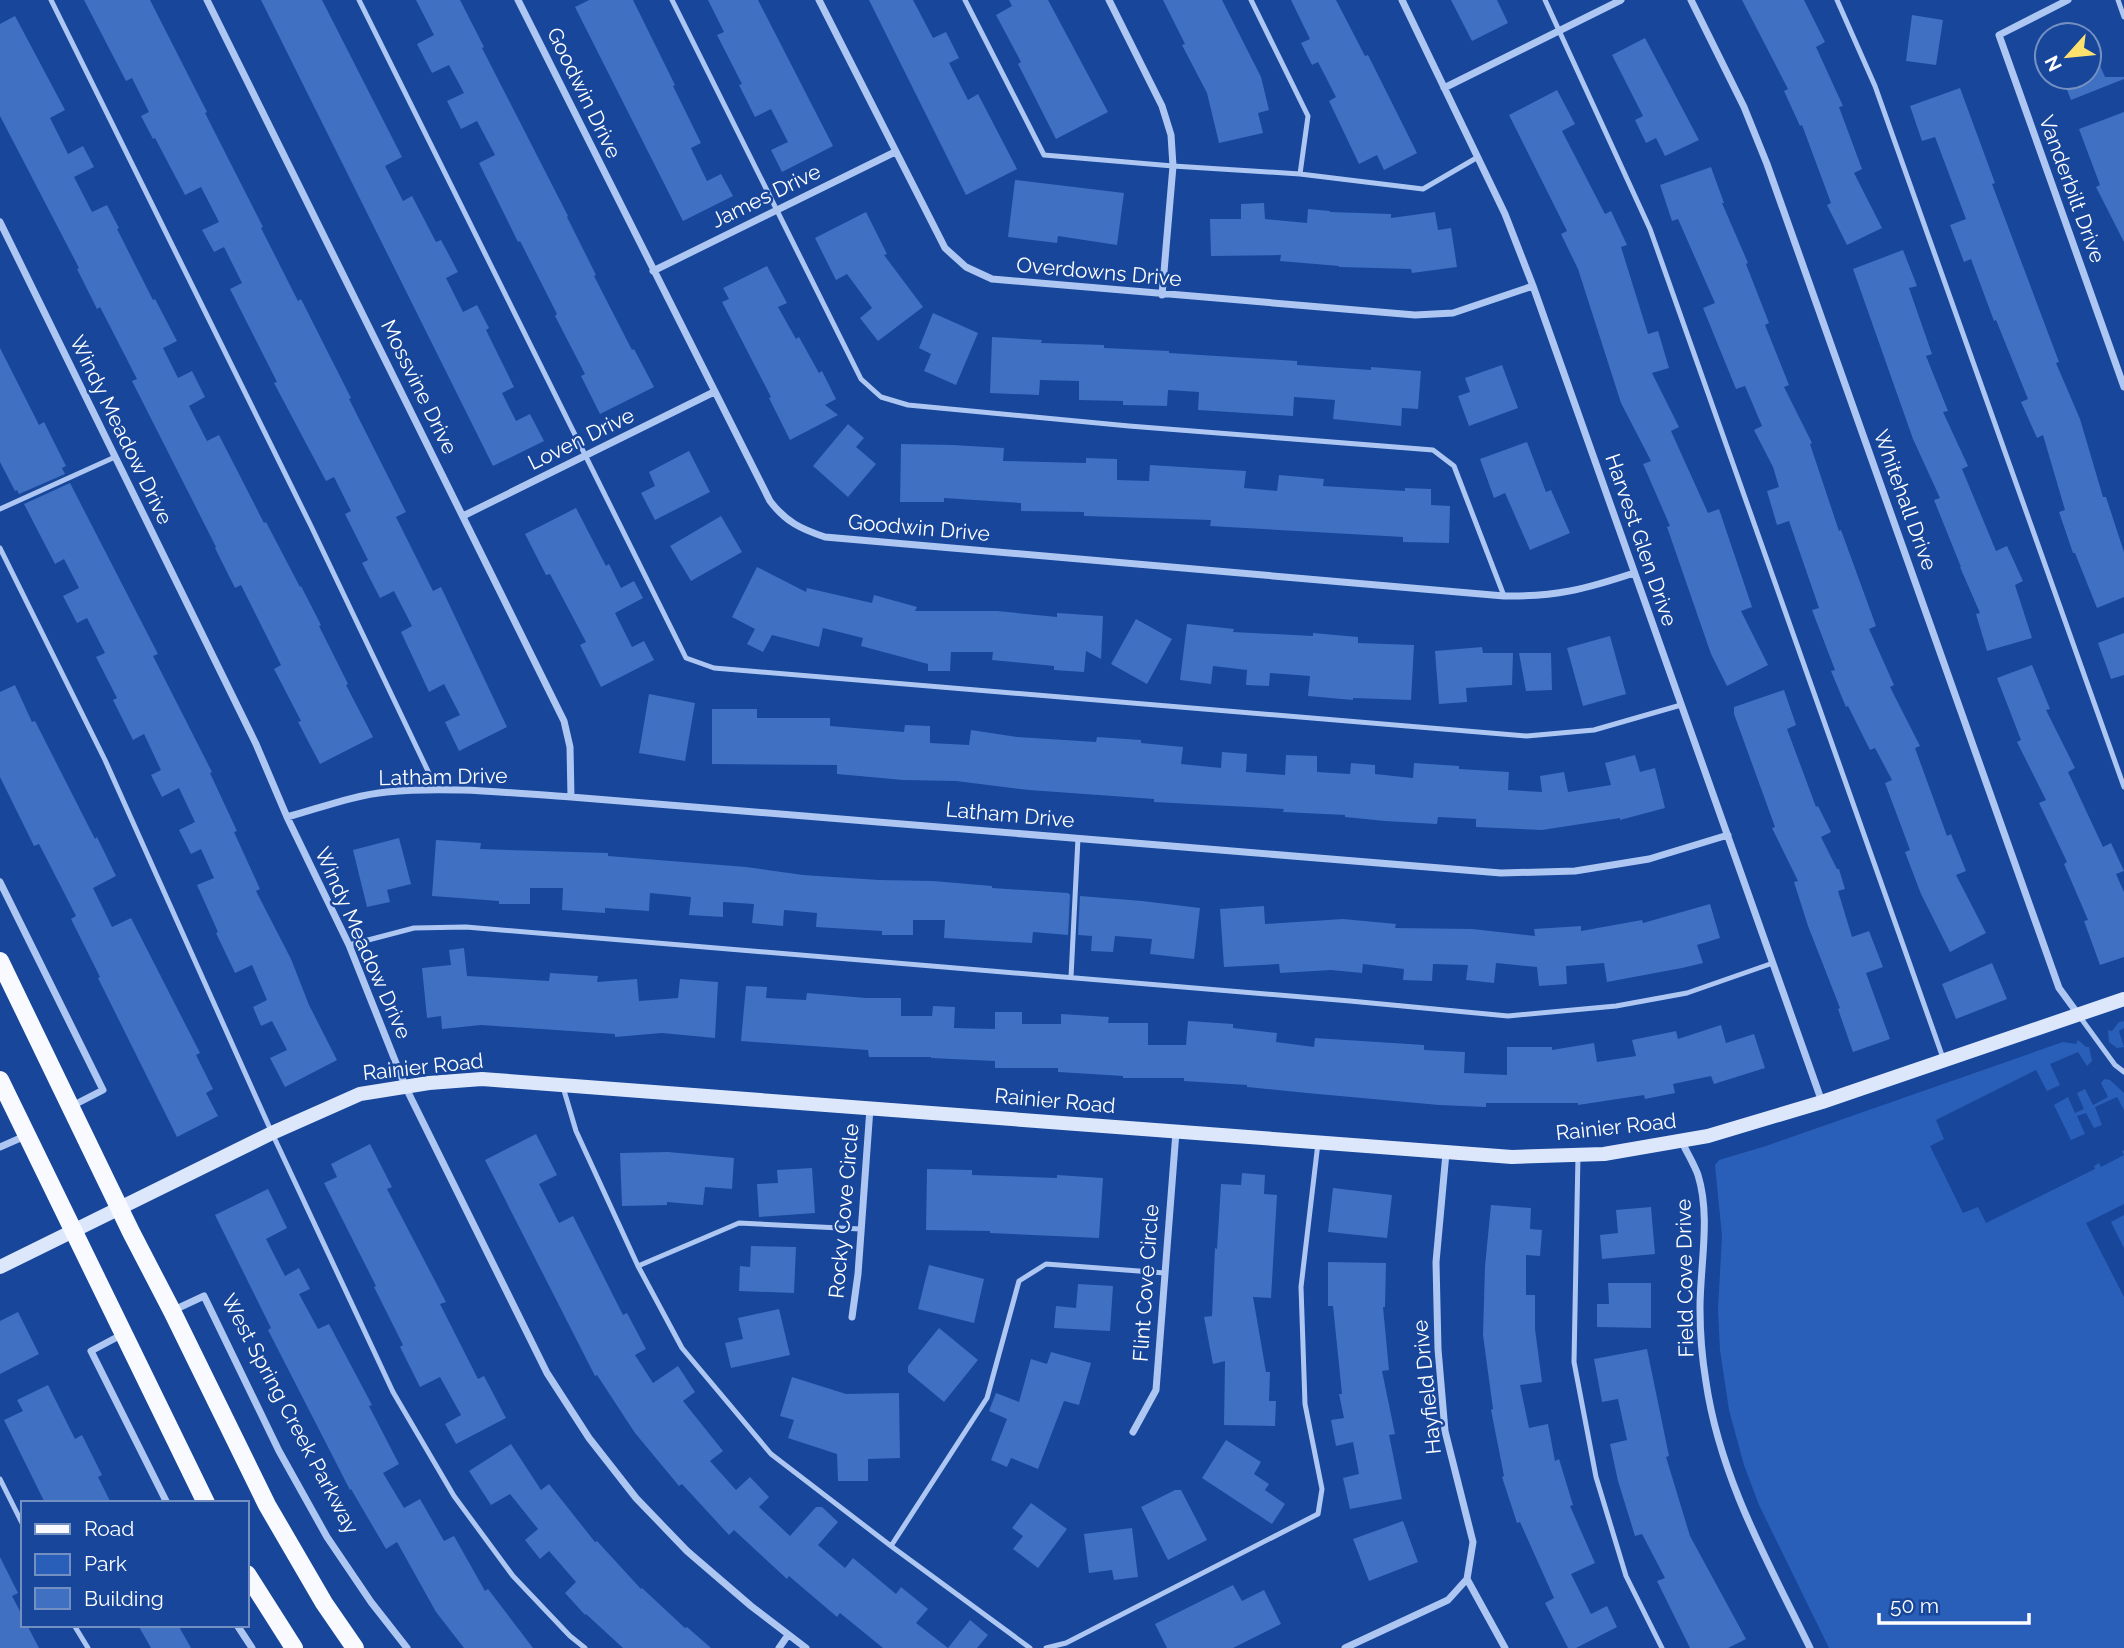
<svg xmlns="http://www.w3.org/2000/svg" width="2124" height="1648" viewBox="0 0 2124 1648" font-family="Raleway,sans-serif">
	<rect width="100%" height="100%" fill="#17469b"/>
	<path fill="#2a5fb9" d="M2124,1021V1028L2119,1031L2124,1047L2117,1048L2109,1042L2108,1030L2112,1031L2119,1022Z
		M2078,1040L2086,1047H2089L2092,1061L2087,1066L2078,1052L2050,1064L2060,1085L2047,1091L2036,1070L1936,1120L1944,1139L1930,1146L1963,1213L1978,1207L1986,1223L2095,1169L2094,1166L2099,1163L2101,1167L2124,1155L2122,1151L2124,1150V1204L2086,1223L2124,1297V1648H1829L1759,1505L1744,1465L1729,1410L1720,1350L1718,1310L1722,1236L1715,1165L1719,1160L1766,1146L2063,1042L2076,1044Z
		M2104,1079L2110,1080L2124,1093V1110L2117,1097L2095,1107L2102,1125L2094,1128L2086,1113L2077,1116L2085,1134L2071,1140L2054,1105L2068,1097L2075,1113L2084,1109L2077,1093L2085,1089L2093,1105L2108,1097L2101,1083Z
		M2124,1215V1248L2111,1222Z"/>
	<path fill="#3f70c2" d="M84,0H150L207,112L205,113L263,227L261,228L298,301L301,299L351,398L349,399L406,512L396,517L433,591L441,587L507,727L459,751L445,722L460,715L444,684L429,692L401,632L412,626L394,591L380,598L362,563L368,560L345,514L351,511L334,477L326,481L274,383L277,382L230,289L242,283L224,247L214,252L202,230L219,222L201,187L185,195L155,138L153,139L141,116L149,112L132,78L126,81Z
		M261,0H322L402,157L385,166L403,201L412,196L436,242L441,240L458,272L446,278L463,312L477,305L489,328L486,330L514,387L502,393L516,421L530,414L544,441L493,466Z
		M416,0H460L484,47L482,48L568,216L567,217L596,275L594,276L632,350L634,349L654,387L600,414L581,376L585,374L555,316L557,314L520,241L518,242L479,163L495,155L477,121L461,129L447,101L464,93L449,65L432,73L417,44L434,35Z
		M589,0H633L675,85L673,86L701,143L691,148L707,181L721,174L733,196L683,221L575,7Z
		M708,0H758L833,146L782,172L771,150L788,142L771,109L755,117L739,85L742,84L717,35L724,32Z
		M869,0H913L933,38L946,32L959,58L949,63L968,100L978,94L1017,169L966,195Z
		M1009,0H1048L1108,112L1056,139L1018,64L1021,62L996,15L1012,6Z
		M1163,0H1222L1261,77L1269,110L1258,113L1263,133L1219,143L1207,93L1182,45L1185,44Z
		M1291,0H1336L1365,56L1368,55L1417,153L1384,170L1377,155L1359,164L1329,101L1336,97L1318,62L1312,65L1301,43L1310,39Z
		M1451,0H1497L1508,23L1472,41Z
		M1742,0H1804L1825,42L1816,47L1843,106L1839,107L1862,169L1854,173L1882,228L1847,245L1827,205L1831,203L1802,125L1800,126L1784,91L1788,89Z
		M1912,15L1943,20L1936,65L1906,61Z
		M15,16L65,110L50,118L68,154L83,146L94,167L74,177L92,212L107,205L119,228L117,229L153,300L155,299L177,341L163,348L178,378L192,371L205,397L189,406L207,441L219,435L264,523L266,522L300,587L301,586L321,625L319,626L348,684L346,685L373,737L320,764L298,722L301,721L274,669L281,665L241,585L235,588L215,548L216,547L132,381L137,379L100,307L97,309L77,269L79,268L0,116V24Z
		M1645,38L1699,140L1665,156L1656,138L1646,143L1635,120L1643,116L1612,55Z
		M2089,40L2105,77H2124V79L2071,100L2062,77H2089Z
		M1960,88L1995,183L1992,184L2059,362L2056,363L2080,419L2103,497H2106L2124,552V597L2097,608L2075,553H2073L2059,512L2065,510L2043,435L2037,438L2021,402L2028,399L1996,320L1994,321L1971,259L1964,262L1950,225L1966,219L1935,137L1922,141L1910,106Z
		M1557,90L1575,124L1562,131L1605,214L1611,211L1627,245L1621,247L1648,334L1658,331L1669,368L1652,373L1679,427L1671,431L1708,513L1719,509L1752,607L1741,611L1768,665L1727,686L1711,654L1667,527L1670,526L1643,464L1651,461L1621,403L1578,269L1561,234L1567,231L1509,115Z
		M2124,112V242L2096,187L2100,185L2079,129Z
		M1711,167L1724,203H1722L1748,263L1746,264L1769,323L1765,325L1789,385L1784,387L1812,443L1810,444L1839,531L1841,530L1876,626L1869,629L1894,685L1890,687L1920,746L1915,748L1947,836L1951,834L1966,871L1956,875L1986,933L1950,952L1921,894L1905,852L1910,850L1885,783L1892,780L1875,748L1870,750L1848,706L1846,707L1831,671L1835,670L1812,610L1819,608L1789,521L1777,525L1767,491L1779,487L1773,467L1754,430L1762,426L1745,386L1736,389L1703,308L1715,303L1678,219L1672,221L1660,185Z
		M1015,180L1124,193L1117,245L1058,236L1057,243L1008,237Z
		M1264,203L1265,219L1307,223L1308,209L1330,211V212L1391,214V218L1435,212L1438,230L1451,228L1457,267L1412,273L1411,269L1339,267V266L1280,261L1281,255L1211,256L1210,219H1241V204Z
		M866,212L887,254L884,255L923,307L878,341L860,318L872,308L847,274L836,280L815,238Z
		M1903,250L1917,286L1909,288L1932,354L1926,356L1948,411L1943,412L1968,466L1962,469L1996,551L2007,546L2023,581L2015,585L2032,638L1987,651L1976,614L1980,613L1960,567H1961L1934,500L1940,498L1913,439L1853,269Z
		M767,266L787,303L778,307L796,339L799,337L819,373L822,371L836,399L825,405L838,415L790,440L769,398L771,397L722,302L729,299L723,288Z
		M933,313L978,333L956,385L924,371L931,354L919,348Z
		M992,337L1042,340L1041,343L1104,345V348L1169,351V353L1297,361V365L1371,370V367L1421,371L1418,409L1402,408L1401,426L1333,419L1335,400L1294,397L1293,416L1198,410L1199,392L1168,390L1167,406L1123,405V401L1079,400V381L1040,380L1039,395L990,393Z
		M0,348L39,425L44,422L66,466L62,468L65,474L19,494L17,490L15,491L0,462Z
		M1502,365L1518,408L1469,426L1458,396L1470,392L1465,378Z
		M848,424L864,438L856,447L876,464L848,497L813,466Z
		M1527,442L1546,492L1551,490L1570,533L1530,550L1505,493L1494,498L1480,459Z
		M901,444L953,445L1004,448L1003,461L1086,463V458L1117,459V480L1149,481L1150,465L1246,471L1244,488L1277,491L1279,475L1324,479L1323,486L1405,491V488L1431,489V505L1450,506L1449,543L1403,542V537L1210,526L1211,520L1084,516V512L1021,511V503L944,498V502H900Z
		M689,451L710,492L655,520L641,493L655,486L649,472Z
		M70,483L158,654L153,656L212,772L210,773L237,831L234,832L260,889L256,891L291,959L309,1005L337,1060L285,1087L270,1058L287,1050L272,1021L261,1026L253,1007L267,1000L252,965L235,973L216,933L218,932L197,885L214,878L201,849L191,854L179,830L195,822L179,788L162,797L151,775L161,770L144,734L133,740L113,700L117,698L96,657L105,653L87,618L77,623L63,596L79,588L64,559L55,564L24,504Z
		M576,508L606,566L609,564L621,588L634,581L643,598L615,613L632,647L644,641L654,660L601,687L580,645L586,642L550,574L546,575L525,534Z
		M721,516L742,552L691,581L670,546Z
		M757,567L806,592L807,588L872,603L874,595L917,607L915,611H997L1057,617V613L1103,616L1101,659L1086,651L1084,672L1054,670V666L992,660L993,652H951L950,671H928V664L861,646L863,638L823,628L819,647L772,635L763,652L747,644L755,629L732,617Z
		M1136,619L1172,639L1147,684L1111,664Z
		M1187,624L1234,629L1233,632L1313,636V633L1358,637V643L1414,645L1411,700L1353,698V700L1308,696L1310,676L1270,673L1269,686L1246,685L1247,670L1213,666L1211,684L1180,680Z
		M2124,633V675L2111,679L2098,643Z
		M1610,636L1626,694L1583,706L1567,648Z
		M1482,647L1483,653H1513L1512,685L1466,688L1467,702L1439,704L1435,651Z
		M1519,653H1551L1552,690L1526,691Z
		M2032,665L2050,709L2046,710L2075,768L2068,772L2103,847L2111,843L2124,871L2116,874L2124,892V957L2100,965L2084,921L2088,920L2064,864L2067,862L2039,803L2046,800L2017,742L2021,740L1997,678Z
		M15,685L32,722L35,721L95,839L97,837L116,876L93,888L112,927L131,918L200,1053L196,1055L213,1089L206,1093L218,1116L177,1137L98,978L100,977L71,919L76,916L39,844L34,846L0,777V692Z
		M1784,690L1796,725L1787,729L1816,807L1818,806L1831,832L1821,837L1837,869H1839L1845,889L1838,891L1852,937L1869,931L1883,967L1866,973L1890,1039L1853,1052L1838,1009L1840,1008L1808,926L1794,882L1798,881L1772,828L1775,827L1734,714V707Z
		M649,694L695,703L685,761L639,753Z
		M712,709H757V718H830V726L904,732L905,725L930,726V743L969,745L971,730L1017,737L1096,742L1097,737L1141,740V743L1183,747L1181,764L1221,768L1222,752L1247,754L1246,772L1285,775L1286,755L1317,756V772L1350,774L1351,763L1375,765V774L1413,778L1414,763L1459,766V769L1509,772L1508,790L1542,792L1540,776L1564,772L1568,792L1611,785L1605,763L1635,755L1640,772L1655,768L1665,808L1620,820V818L1542,830L1476,827V819L1438,817L1437,824L1385,821L1345,817V815L1283,812L1284,809L1154,802V799L1029,790L956,781L903,780L837,774V765L712,764Z
		M399,838L411,884L387,890L390,902L367,907L353,850Z
		M436,840L481,843L480,849L608,853V856L746,867L803,875L879,880L933,881L992,886V888L1068,893L1070,895L1068,935L1033,932L1032,943L944,938L945,920H913V935H882V931L816,927L817,913L784,910L783,926L752,923L754,904L723,902V917L689,915L691,897L650,893L649,911L605,908V913L562,910L563,888H530V904H499V901L432,896Z
		M1080,896L1142,901L1200,908L1194,959L1150,954L1152,939L1115,936L1113,952L1091,951L1092,936L1078,935Z
		M1710,904L1720,938L1697,945L1703,963L1682,968L1607,982L1604,963L1566,966L1567,984L1539,986L1537,967L1496,963L1494,983L1466,980L1468,965L1433,964L1432,981L1403,980L1404,969L1363,964L1362,973L1331,970L1280,973L1279,964L1224,967L1220,909L1264,906L1265,924L1343,919L1396,924L1395,928L1472,929L1535,936L1534,929L1581,926V931L1642,920L1643,923Z
		M464,948L467,976L549,981L550,973L598,976L597,982L637,979L639,1001L678,998L680,979L718,982L715,1038L662,1033L615,1037V1034L481,1025L442,1029L441,1016L427,1018L422,968L451,965L449,950Z
		M1992,963L2007,999L1956,1019L1942,984Z
		M746,986L767,987L766,998L806,1000L807,993L866,998H901V1016H932L933,1006L955,1007L954,1028L995,1029V1012H1022V1024H1061V1014L1109,1017L1108,1023H1148V1045H1186L1188,1021L1233,1024V1028L1277,1033L1276,1042L1314,1047L1315,1038L1424,1045V1050L1465,1052L1464,1073L1507,1075V1047H1552V1050L1594,1043L1597,1062L1636,1056L1632,1040L1676,1031L1678,1039L1721,1025L1726,1043L1754,1034L1765,1068L1714,1084L1711,1076L1673,1084L1675,1093L1645,1099L1644,1095L1578,1105V1103H1486V1107L1439,1105L1307,1093L1247,1087V1085L1184,1081V1078H1123V1076L1058,1072V1068H995V1061L931,1058V1057H869L868,1050L741,1041Z
		M536,1134L557,1175L539,1184L559,1223L573,1216L623,1315L627,1313L646,1349L635,1355L653,1383L678,1366L695,1392L683,1401L723,1451L710,1461L736,1490L750,1477L769,1497L759,1507L790,1536L816,1507H822L838,1522L818,1545L845,1568L853,1558L896,1594L901,1587L928,1609L916,1623L948,1648L970,1620L988,1635L977,1648H883L840,1613L837,1617L789,1576L787,1579L734,1530L729,1535L682,1484L679,1486L635,1433L597,1375L595,1376L485,1160Z
		M370,1144L392,1187L387,1189L446,1302L440,1304L478,1379L484,1376L506,1418L456,1444L445,1424L461,1415L440,1377L420,1387L400,1347L403,1345L374,1287L376,1286L324,1183L337,1177L331,1164Z
		M668,1152L734,1158L732,1189L705,1187L703,1205L667,1202V1205L622,1206L620,1153Z
		M812,1168L815,1213L759,1217L757,1184L778,1183L777,1170Z
		M927,1169L972,1170V1175L1057,1178V1175L1103,1178L1099,1238L990,1233V1231L926,1230Z
		M1242,1173L1265,1175L1264,1194L1277,1195L1271,1298L1253,1297L1266,1372H1270L1269,1401H1276L1275,1426L1224,1425L1225,1361L1213,1364L1204,1317L1212,1316L1215,1248L1217,1249L1221,1184L1241,1185Z
		M1333,1188L1392,1195L1387,1238L1328,1232Z
		M268,1189L287,1228L266,1239L285,1276L299,1268L310,1289L299,1294L318,1329L329,1324L372,1405L369,1406L399,1464L383,1473L404,1508L420,1499L444,1541L454,1536L485,1591L488,1589L533,1648H464L436,1612L397,1542L386,1549L351,1489L350,1490L268,1330L271,1328L215,1215Z
		M1491,1205L1531,1208L1530,1229L1542,1230L1540,1256L1526,1255V1295H1535V1329L1542,1382L1520,1385L1529,1428L1548,1424L1555,1461L1559,1459L1573,1505L1570,1506L1595,1563L1571,1574L1591,1614L1607,1606L1617,1627L1576,1648H1568L1545,1603L1554,1598L1520,1522L1517,1523L1502,1477L1504,1476L1491,1410L1493,1409L1483,1335L1485,1266Z
		M1651,1207L1655,1254L1602,1259L1600,1235L1618,1233L1616,1210Z
		M751,1246L796,1247L794,1293L739,1291L740,1266L750,1267Z
		M1328,1262L1386,1263L1385,1307H1383L1389,1370L1382,1371L1395,1434L1389,1435L1402,1499L1350,1509L1343,1478L1359,1474L1353,1442L1336,1446L1331,1420L1344,1418L1339,1394H1342L1333,1306H1328Z
		M929,1265L984,1279L974,1323L918,1309Z
		M1608,1283H1651V1328L1597,1327V1304H1609Z
		M1078,1284L1113,1286L1110,1331L1054,1328L1056,1306L1076,1308Z
		M779,1309L790,1355L731,1368L725,1343L743,1339L738,1318Z
		M18,1312L39,1354L0,1374V1321Z
		M939,1328L978,1360L944,1402L908,1372V1366Z
		M1647,1349L1669,1456L1666,1457L1690,1536L1746,1639L1728,1648H1690L1657,1581L1665,1578L1642,1534L1635,1536L1618,1481L1610,1444L1627,1440L1618,1399L1602,1402L1594,1359Z
		M1051,1352L1091,1363L1079,1405L1064,1401L1038,1469L1011,1458L1007,1467L991,1460L1007,1419L989,1411L996,1393L1019,1402L1031,1359L1047,1364Z
		M792,1377L846,1394L899,1393L900,1458L868,1459V1481H838L837,1454L788,1438L794,1420L780,1416Z
		M48,1385L75,1439L82,1435L102,1475L98,1477L111,1503H45L4,1420L23,1411L17,1400Z
		M1226,1440L1261,1462L1254,1474L1269,1484L1265,1490L1285,1504L1272,1524L1202,1478Z
		M511,1444L541,1490L549,1484L595,1542L597,1541L641,1589L642,1588L685,1628L687,1627L711,1648H623L586,1614L585,1615L565,1593L576,1582L549,1551L540,1559L525,1540L538,1529L510,1494L491,1505L469,1471Z
		M1175,1490H1181L1207,1540L1168,1560L1141,1507Z
		M1031,1503L1067,1529L1038,1568L1013,1549L1023,1536L1012,1528Z
		M1403,1521L1418,1562L1369,1581L1353,1539Z
		M1132,1528L1138,1577L1114,1580L1112,1570L1089,1573L1084,1534Z
		M0,1557L18,1593L12,1596L23,1617V1625H27L39,1648H0Z
		M1233,1585L1242,1601L1264,1590L1281,1624L1233,1648H1167L1155,1624Z
		M138,1625H178L191,1648H151Z"/>
	<g fill="none" stroke-linecap="round" stroke-linejoin="round">
		<path stroke="#adc7f2" stroke-width="5" d="M51,0L311,526L437,790
			M359,0L686,658L714,668L1527,736L1594,730L1681,705
			M672,0L861,379L881,397L908,405L1129,426L1433,450L1454,466L1504,596
			M965,0L1044,155L1173,166L1300,174L1423,189L1478,157
			M1251,0L1308,116L1300,174
			M1545,0L1650,229L1943,1058
			M1837,0L1875,86L2124,787
			M2118,0L2124,17
			M0,509L115,457
			M0,548L105,760L272,1133L393,1392L454,1496L513,1576L570,1636L585,1648
			M349,945L414,928L466,927L1350,1001L1508,1016L1616,1006L1687,993L1773,963
			M1071,977L1078,838
			M2080,1017L2115,1065L2124,1072
			M563,1087L576,1131L638,1266L682,1348L771,1454L891,1546L1030,1648
			M1578,1155L1574,1362L1596,1477L1626,1576L1662,1648
			M638,1266L739,1223L861,1229
			M0,1479L23,1525
			M891,1546L987,1398L1019,1281L1046,1264L1165,1273
			M74,1625L88,1648
			M1046,1648L1066,1643L1318,1514L1322,1489L1305,1404L1301,1287L1318,1143"/>
		<path stroke="#adc7f2" stroke-width="7" d="M207,0L564,721L570,747L571,797
			M518,0L770,501C786,522 801,529 825,537L1504,596C1555,597 1586,589 1634,573
			M819,0L945,248L966,267L992,279L1415,315L1453,313L1533,286
			M1109,0L1162,106L1171,135L1173,166L1162,295
			M1402,0L1505,214L1533,286L1822,1102
			M1691,0L1744,107L1767,164L2059,988L2078,1014
			M2068,0L1999,35L2124,387
			M1444,88L1621,0
			M0,222L256,744L287,817L349,945L406,1088L547,1373L589,1438L636,1498L687,1551L751,1606L806,1648
			M653,271L895,152
			M463,516L714,392
			M287,817C320,808 354,795 387,792C448,786 510,793 571,797L1501,873L1575,871L1649,859L1728,835
			M0,882L103,1090L72,1106
			M1682,1142C1687,1153 1694,1164 1698,1175C1711,1217 1700,1265 1700,1308C1700,1332 1702,1358 1706,1382C1720,1478 1768,1562 1810,1648
			M0,1147L25,1136
			M1446,1153L1436,1262L1438,1349L1445,1431L1473,1542L1467,1579L1505,1648
			M174,1310L204,1296L279,1451L327,1537L371,1602L407,1648
			M852,1317L858,1274L870,1108
			M123,1334L91,1351L167,1503
			M1133,1432L1156,1390L1176,1132
			M237,1625L252,1648
			M779,1648L788,1635
			M1345,1648L1448,1600L1467,1579"/>
		<path stroke="#dce7fc" stroke-width="14" d="M0,1267L272,1133L360,1094L429,1083L482,1079L1512,1157L1604,1154L1708,1136L1822,1102L2124,999"/>
		<path stroke="#f8faff" stroke-width="18" d="M0,961L131,1232L172,1311L267,1505L324,1603L355,1648
			M0,1080L206,1503
			M247,1574L294,1648"/>
	</g>
	<g text-anchor="middle" stroke-width="5" stroke-linejoin="round" paint-order="stroke">
		<g font-size="21" fill="#fff" stroke="#17469b">
			<text transform="translate(584 93) rotate(64)" y="7">Goodwin Drive</text>
			<text transform="translate(2072 189) rotate(70)" y="7">Vanderbilt Drive</text>
			<text transform="translate(766 196) rotate(-26)" y="7">James Drive</text>
			<text transform="translate(1099 272) rotate(5)" y="7">Overdowns Drive</text>
			<text transform="translate(419 387) rotate(64)" y="7">Mossvine Drive</text>
			<text transform="translate(121 430) rotate(64)" y="7">Windy Meadow Drive</text>
			<text transform="translate(581 439) rotate(-26)" y="7">Loven Drive</text>
			<text transform="translate(1905 500) rotate(70)" y="7">Whitehall Drive</text>
			<text transform="translate(919 528) rotate(5)" y="7">Goodwin Drive</text>
			<text transform="translate(1641 540) rotate(71)" y="7">Harvest Glen Drive</text>
			<text transform="translate(443 777) rotate(-1)" y="7">Latham Drive</text>
			<text transform="translate(1010 815) rotate(5)" y="7">Latham Drive</text>
			<text transform="translate(363 943) rotate(66)" y="7">Windy Meadow Drive</text>
			<text transform="translate(423 1067) rotate(-6)" y="7">Rainier Road</text>
			<text transform="translate(1055 1101) rotate(5)" y="7">Rainier Road</text>
			<text transform="translate(1616 1127) rotate(-6)" y="7">Rainier Road</text>
			<text transform="translate(844 1211) rotate(-85)" y="7">Rocky Cove Circle</text>
			<text transform="translate(1685 1278) rotate(-91)" y="7">Field Cove Drive</text>
			<text transform="translate(1146 1283) rotate(-86)" y="7">Flint Cove Circle</text>
			<text transform="translate(1427 1387) rotate(-96)" y="7">Hayfield Drive</text>
			<text transform="translate(290 1414) rotate(62)" y="7">West Spring Creek Parkway</text>
		</g>
	</g>
	<rect x="21" y="1501" width="228" height="126" fill="#17469b" stroke="#7490c3" stroke-width="2"/>
	<rect x="35" y="1524" width="35" height="10" fill="#f8faff" stroke="#7490c3" stroke-width="2"/>
	<text x="84" y="1536" font-size="21" fill="#ffffff">Road</text>
	<rect x="35" y="1554" width="35" height="21" fill="#2a5fb9" stroke="#7490c3" stroke-width="2"/>
	<text x="84" y="1571" font-size="21" fill="#ffffff">Park</text>
	<rect x="35" y="1588" width="35" height="21" fill="#3f70c2" stroke="#7490c3" stroke-width="2"/>
	<text x="84" y="1606" font-size="21" fill="#ffffff">Building</text>
	<g transform="translate(2068 56) rotate(243)"><circle r="33" fill="#17469b" stroke="#7490c3" stroke-width="2"/>
	<path d="M0-5L12 26L0 18L-12 26Z" fill="#ffe16e"/>
	<text y="-10" font-size="19" font-weight="bold" text-anchor="middle" fill="#ffffff">N</text>
	</g>
	<path d="M1879 1613v10h150v-10" fill="none" stroke="#ffffff" stroke-width="3.5"/>
	<text x="1890" y="1613" font-size="21" fill="#ffffff" stroke="#17469b" stroke-width="5" paint-order="stroke">50 m</text>
</svg>
